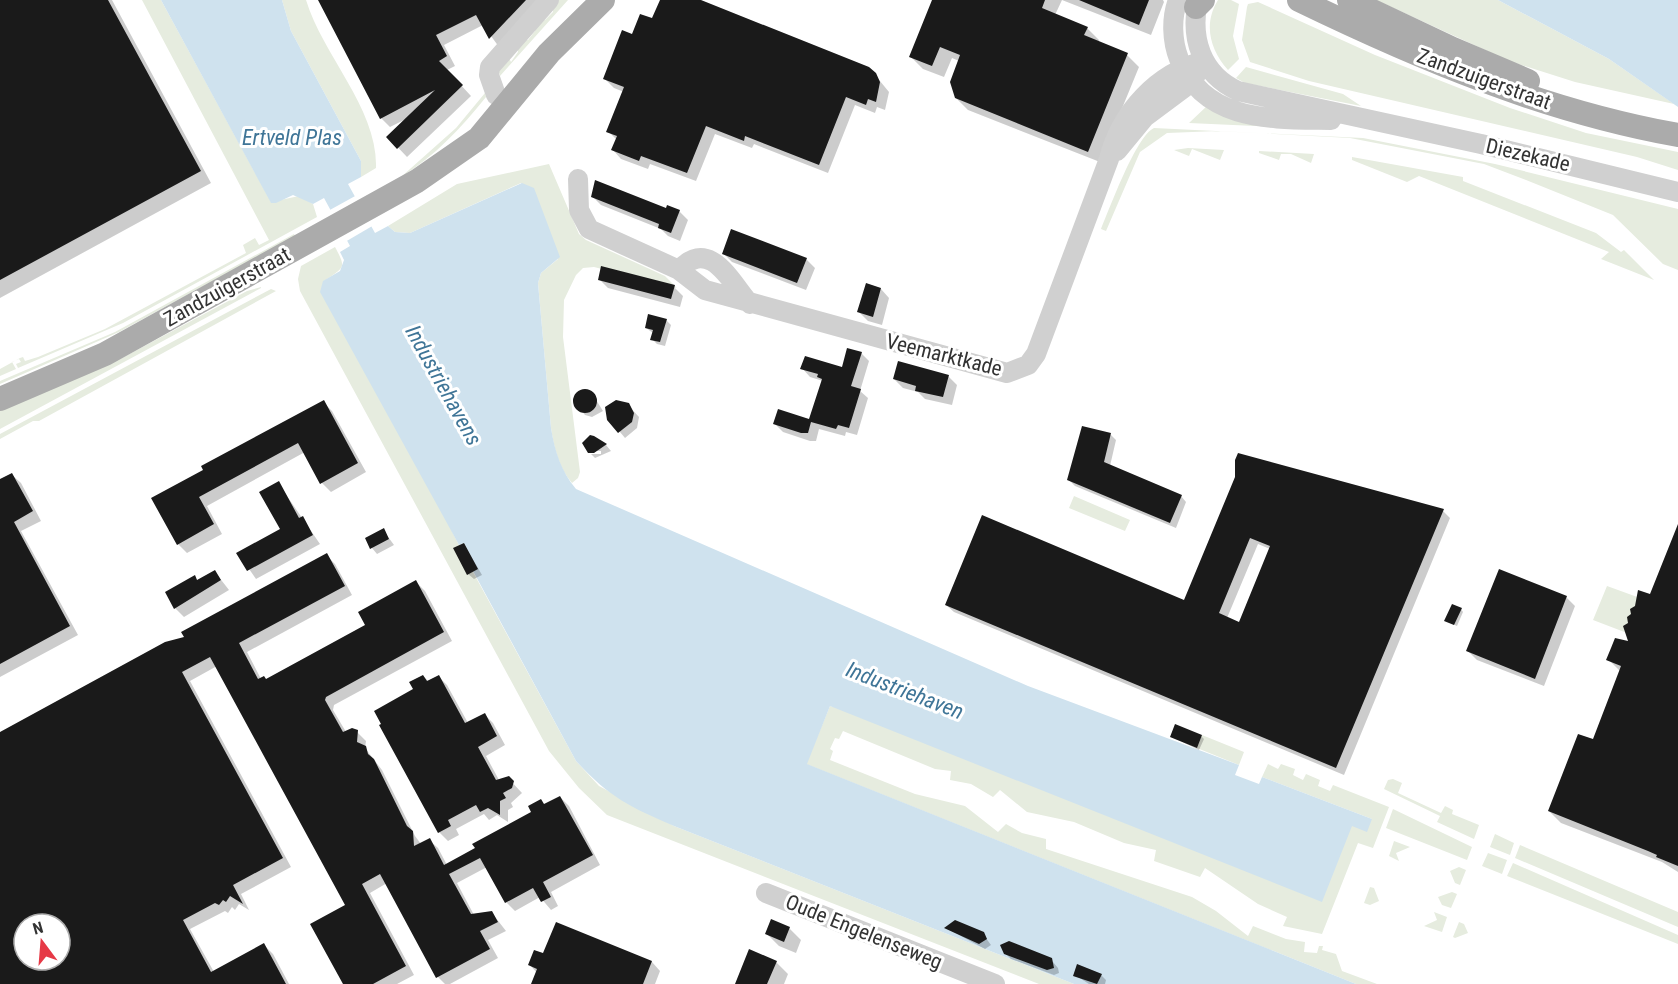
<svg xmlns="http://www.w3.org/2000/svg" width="1678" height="984" viewBox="0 0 1678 984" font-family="'Roboto Condensed',sans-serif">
	<rect width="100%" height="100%" fill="#fff"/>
	<path fill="#e6ecdf" d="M142,0H161L271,202L299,196L313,204L317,217L123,323L18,368L16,364L21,362L19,359L12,362L16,369L0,376V369L20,358L23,357L25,361L38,357L105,329L246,253L243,245L255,238L259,245L269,240Z
		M282,0H306C323,56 378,109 376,168L361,177V161L291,31Z
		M553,0H568L500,76L497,65L507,54L511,62L518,52L516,40H528L535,31V19L545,20L553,12Z
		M1218,0H1231L1239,4L1233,36L1239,59L1228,70C1210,50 1203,24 1218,0Z
		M1376,0H1498L1609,59L1674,104L1575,82L1509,61Z
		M1258,2L1375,55L1510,108L1586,133L1678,152V170L1637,157L1309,81L1250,62L1242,40L1247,7L1248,4Z
		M1246,67L1343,94L1361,106L1245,83L1236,78Z
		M485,93L486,97C461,128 435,156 401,177L456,128Z
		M1208,105L1277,127L1189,123Z
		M1154,128L1363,138L1495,164L1678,209V270L1663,264L1613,215L1526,180L1484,164L1350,138L1218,131L1167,133L1140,152L1106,231L1101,229C1110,208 1136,136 1154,128Z
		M1188,148L1224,150L1220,160L1192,149L1189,156L1174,150Z
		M1259,151L1314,154L1311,163L1291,154H1281L1279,160L1259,153Z
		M1352,157L1463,177V181L1596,233L1621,252L1624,250L1654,280L1601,259L1609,252L1419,176L1407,182L1352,160Z
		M549,164L579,234L586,240L665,276L677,288L594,267L583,268L576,275L564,300L563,337L580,472L578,478L572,483C559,468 554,448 551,428L538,283L541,273L558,259L521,183L410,233L395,232L388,226L457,184Z
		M294,234L295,236L119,332L0,384V381L115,332Z
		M335,247C347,269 344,267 324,281L459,545L464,543L478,569L473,572L576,761L599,786L674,826L1074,984H1039L607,815L579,788L549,751L300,291L298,279L301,266Z
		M261,287V288L0,429V410L122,358L247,291Z
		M271,289L276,291L39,421H33L0,439V434Z
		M1074,496L1130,520L1125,531L1069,508Z
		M1607,586L1640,598L1627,633L1593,620Z
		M830,706L1352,826L1372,819L1262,777L1268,764L1278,769L1281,764L1295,769L1293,775L1303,780L1306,774L1320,780L1318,786L1330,791L1333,785L1389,807L1373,848L1358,843L1322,934L1283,926L1287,917L1258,904L1205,868L1200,877L1154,861L1156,850L1124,843L1074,822L1027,812L1000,790L993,797L971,784L950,780L951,771L935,769L843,731L839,739L835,738L830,749L833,751L830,760L915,794L965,806L998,832L1006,824L1022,833L1046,839V849L1192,897L1216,911L1248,936L1253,926L1286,939L1305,942L1304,952L1317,953L1319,946H1323L1322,950L1336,954L1342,971L1377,984H1356L806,764Z
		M1202,735L1244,752L1239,765L1197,748Z
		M1393,779L1402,783L1398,793L1441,813L1445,806L1453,810L1452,814L1479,825L1474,839L1437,822L1440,816L1384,789L1388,780Z
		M1393,809L1472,847L1467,860L1386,828Z
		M1495,834L1514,843L1510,855L1490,847Z
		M1394,841L1410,847L1396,853L1399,861L1389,856Z
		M1520,845L1678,912V927L1515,858Z
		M1488,853L1507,860L1502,874L1482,866Z
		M1513,863L1678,935V944L1507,876Z
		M1459,867L1466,870L1460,885L1455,883L1450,871Z
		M1370,887L1374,888L1379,901L1370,905L1364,903Z
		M1452,892L1457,894L1451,908L1442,905L1438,897Z
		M1434,912L1447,917L1442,932L1424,926L1437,920Z
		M1459,922L1464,924L1468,933L1455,938L1453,937Z"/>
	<path fill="#cfe2ee" d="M161,0H282L291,31L361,161V177L348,184L375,233L388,226L395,232L410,233L522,183L534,188L560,257L541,273L538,283L551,428C555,452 561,471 576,489L1028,686L1239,765L1235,775L1259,784L1262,777L1372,819L1367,832L1352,826L1322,902L830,706L807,764L1356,984H1074L674,826C630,807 609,797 576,761L473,571L477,569L464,543L459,545L320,292L323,281L340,271L344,260L340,252L350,246L324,198L313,204L293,195L276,203H271Z
		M1498,0H1678V107L1609,59Z"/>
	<path fill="#fff" d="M357,195L374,225L345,242L328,211Z"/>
	<path fill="#0003" fill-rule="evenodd" d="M0,0H112L211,183L0,298Z
		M320,0H540L499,47L483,25L444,45L455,66L447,70L471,96L407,157L388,137L406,119L390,127L381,118Z
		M663,0H697L875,75L889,92L885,110L877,107L875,113L855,105L828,173L754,144L752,148L715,134L696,181L650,164L648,169L621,159L613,150L617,140L608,131L624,92L614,88L605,79L633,36L653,20Z
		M934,0H1062L1055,15L1087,28L1099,40L1098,43L1127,55L1139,67L1100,162L968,110L956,98L959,61L952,58L944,77L923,69L911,57Z
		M1062,0H1163L1164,2L1151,35Z
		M592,196L679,211L688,220L680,241L668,236L661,229L601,205Z
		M723,253L806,259L815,268L806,290L732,262Z
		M599,279L674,287L683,296L680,307L608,288Z
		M881,289L889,298L882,325L868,321L859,312Z
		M666,320L671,325L665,346L657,344L652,339L653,333L646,328Z
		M861,353L869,361L860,391L868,398L857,435L846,432L845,436L819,429L816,441H810L783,432L775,424L810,421L823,381L810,377L802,368H843Z
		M948,376L957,385L952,405L925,399L918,392L903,388L894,379Z
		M580,391L593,395L603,411L592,417L585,415L576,404Z
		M323,402L332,411L366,472L331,492L322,483L305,452L207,506L222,534L187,553L178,544L153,499Z
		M626,403L639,417L637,428L625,438L609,419Z
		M1083,427L1111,435L1116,440L1110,466L1181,496L1186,502L1176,528L1075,486L1069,480Z
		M593,437L606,445L611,451L595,458L591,454H601V451H588L584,446L586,439Z
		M12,475L21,483L41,521L21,531L78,635L0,677V481Z
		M1236,477L1443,511L1450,518L1344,775L954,612L946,605L1185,601ZM1258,544L1270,549L1240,624L1227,618Z
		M278,483L320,544L256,579L238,553L282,529Z
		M1678,526V872L1662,862L1561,823L1549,811L1594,741L1621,672L1608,659L1630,644V624L1651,596Z
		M383,530L394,545L377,554L372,548Z
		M464,544L482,575L474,579L468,574Z
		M326,555L335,564L352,595L247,652L261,679L267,680L367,625L416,582L425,591L452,641L334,705L333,710L346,732H357L366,741L365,748L382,770L415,836L421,844L429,840L438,848L447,865L560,797L569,806L600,865L551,892L558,906L551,910L540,897L515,911L506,902L487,867L457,883L474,915L492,913L506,931L488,940L498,958L450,984H445L438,977L387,883L370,893L414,975L397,984H345L347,905L217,666L190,681L291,867L241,894L249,910L239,904L235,910L232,907L228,913L225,911L190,929L214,972L264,945L273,954L289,984H0V733L186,638ZM24,924H60V960H24Z
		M215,572L229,590L184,617L175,608L194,577L198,581Z
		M1566,597L1575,606L1544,686L1477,660L1468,651Z
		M1461,609L1463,612L1457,626L1446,621Z
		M423,676L429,682L438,676L447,685L468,723L485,715L493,723L505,745L486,756L499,780L508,778L522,793L511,803L513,807L508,810V822L497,815L489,820L484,814L456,829L459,835L448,841L439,832L415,690Z
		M1201,736L1204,739L1199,750L1172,737Z
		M789,928L801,940L796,953L779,946L767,934Z
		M946,928L983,934L991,945L985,949Z
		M1005,953L1053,962L1058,968L1059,973L1054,975L1011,959Z
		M544,955L652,962L660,971L655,984H533L537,973L530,965Z
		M776,962L788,974L784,984H736Z
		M1075,975H1101L1106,980L1105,984H1089Z"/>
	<path fill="#1a1a1a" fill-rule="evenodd" d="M0,0H108L201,171L0,280Z
		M318,0H526L489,39L476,15L436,35L447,56L439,61L463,85L397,149L386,137L435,90L380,119Z
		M660,0H701L869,67L876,73L880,82L876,102L868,99L866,105L846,97L819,165L745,136L744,141L706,126L687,173L641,156L639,161L611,150L617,136L606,132L624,87L603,79L622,30L632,34L640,14L652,18Z
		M932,0H1045L1042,8L1088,27L1084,35L1128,53L1088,152L955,98L950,82L960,55L940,47L932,66L909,57Z
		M1079,0H1149L1139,25Z
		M595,180L666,208L667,205L680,210L671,233L658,228L659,224L591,197Z
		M731,229L807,258L797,283L722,254Z
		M601,266L675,285L671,299L598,280Z
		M866,283L881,288L873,317L857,312Z
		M648,314L667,319L660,342L650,340L653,330L645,328Z
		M847,348L862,352L851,386L861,389L849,428L838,425L836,429L811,422L808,433H801L773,424L778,409L809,419L822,379L817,377L818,374L800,369L805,356L842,367Z
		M898,361L949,375L943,397L915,391L916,386L893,379Z
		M573 401a12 12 0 1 1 24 0a12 12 0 1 1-24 0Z
		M324,400L358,463L320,484L298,443L199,497L214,524L177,545L151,498L203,470L201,466Z
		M616,400L629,403L634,413L632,422L618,433L607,420L605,407Z
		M1082,426L1111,433L1104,462L1182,495L1170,523L1067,480Z
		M590,435L594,436L607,444L594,453H588L582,443Z
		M1238,453L1444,509L1336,768L945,605L982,515L1184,600L1235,477V460ZM1250,538L1270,546L1239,622L1219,613Z
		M12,473L33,511L14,522L70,626L0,664V479Z
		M279,481L299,518L303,516L313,535L247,571L236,553L280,529L259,492Z
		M1678,524V866L1656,857L1657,855L1648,851L1548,811L1578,734L1593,739L1621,666L1606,660L1611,648L1615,638L1628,641L1623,626L1628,623L1627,617L1631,614L1630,609L1635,606L1638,590L1650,594Z
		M384,528L389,539L370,549L365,538Z
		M464,543L478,569L467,575L453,548Z
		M327,553L345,586L239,643L258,679L264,676L266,679L365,625L358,612L416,580L444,632L326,697L325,700L343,732L352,728L358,730L357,742L366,746L368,754L374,759L407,826L413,831L414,846L430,838L444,865L475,848L472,844L531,812L528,806L541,799L544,804L560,796L593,855L543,882L551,897L541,902L533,888L505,903L480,858L449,874L471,914L492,911L498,922L480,931L490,949L436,978L380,874L362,884L406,966L373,984H343L310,924L345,905L210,657L182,672L283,858L233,885L243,904L230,896L226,902L223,900L219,905L215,903L183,920L211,972L264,943L286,984H0V732L165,642L184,637L181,632ZM24,924H60V960H24Z
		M1499,569L1567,596L1535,679L1466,651Z
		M215,570L221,580L174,609L165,592L195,575L197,580Z
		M1452,604L1462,608L1454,625L1444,621Z
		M423,675L427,681L439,675L465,723L485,713L497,736L478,747L496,780L509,776L514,781L512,788L503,793L506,798L500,801V815L488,808L480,812L476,805L448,820L451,826L438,833L379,725L381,724L374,711L413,689L409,682Z
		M1175,724L1202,735L1197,748L1170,737Z
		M771,919L790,927L784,942L765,934Z
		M955,920L984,932L987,939L979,944L944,928Z
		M556,922L652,961L643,984H531L537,969L528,965L534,950L543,953Z
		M1009,941L1052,958L1054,968L1047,970L1004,954L1000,945Z
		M749,949L777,961L767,984H735Z
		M1077,964L1102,974L1097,984L1073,976Z"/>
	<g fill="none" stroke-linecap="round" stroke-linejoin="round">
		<path stroke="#d0d0d0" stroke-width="20" d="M1178,0C1171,18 1172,41 1179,59C1205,123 1273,119 1331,120
			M1198,0C1190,38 1201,74 1238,91L1481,144L1678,192
			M496,95L489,75L490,67L549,0
			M1117,151L1145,117L1192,82L1198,71
			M578,179L579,210L589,229L679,270L705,290L1007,373L1028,365L1036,354L1109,159C1121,112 1157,73 1204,61
			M679,270C710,237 730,281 750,304
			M766,893L995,984"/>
		<path stroke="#ababab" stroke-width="24" d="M1299,0C1421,59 1544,111 1678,135
			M1349,0L1453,49L1528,81
			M1196,7L1203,0
			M0,399L105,354L417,181L479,138L549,53L603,0"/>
	</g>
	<g text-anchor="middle" stroke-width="6" stroke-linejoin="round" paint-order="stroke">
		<g font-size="21" fill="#333" stroke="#fff">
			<text transform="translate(1484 79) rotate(20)" y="7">Zandzuigerstraat</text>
			<text transform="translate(1528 155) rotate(13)" y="7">Diezekade</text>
			<text transform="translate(227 287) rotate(-29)" y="7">Zandzuigerstraat</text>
			<text transform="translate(944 355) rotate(14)" y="7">Veemarktkade</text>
			<text transform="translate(864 932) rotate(22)" y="7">Oude Engelenseweg</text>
		</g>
		<g font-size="22" font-style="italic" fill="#3f7597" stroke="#fff">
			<text x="292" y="145">Ertveld Plas</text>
			<text transform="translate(444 385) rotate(61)" y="8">Industriehavens</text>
			<text transform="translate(905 690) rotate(21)" y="8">Industriehaven</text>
		</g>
	</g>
	<g transform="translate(42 942) rotate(344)"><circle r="28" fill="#ffffff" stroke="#adadad" stroke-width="1.5"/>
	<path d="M0-4.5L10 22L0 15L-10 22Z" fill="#e63946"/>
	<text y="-9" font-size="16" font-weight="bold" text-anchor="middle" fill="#333333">N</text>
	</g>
</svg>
